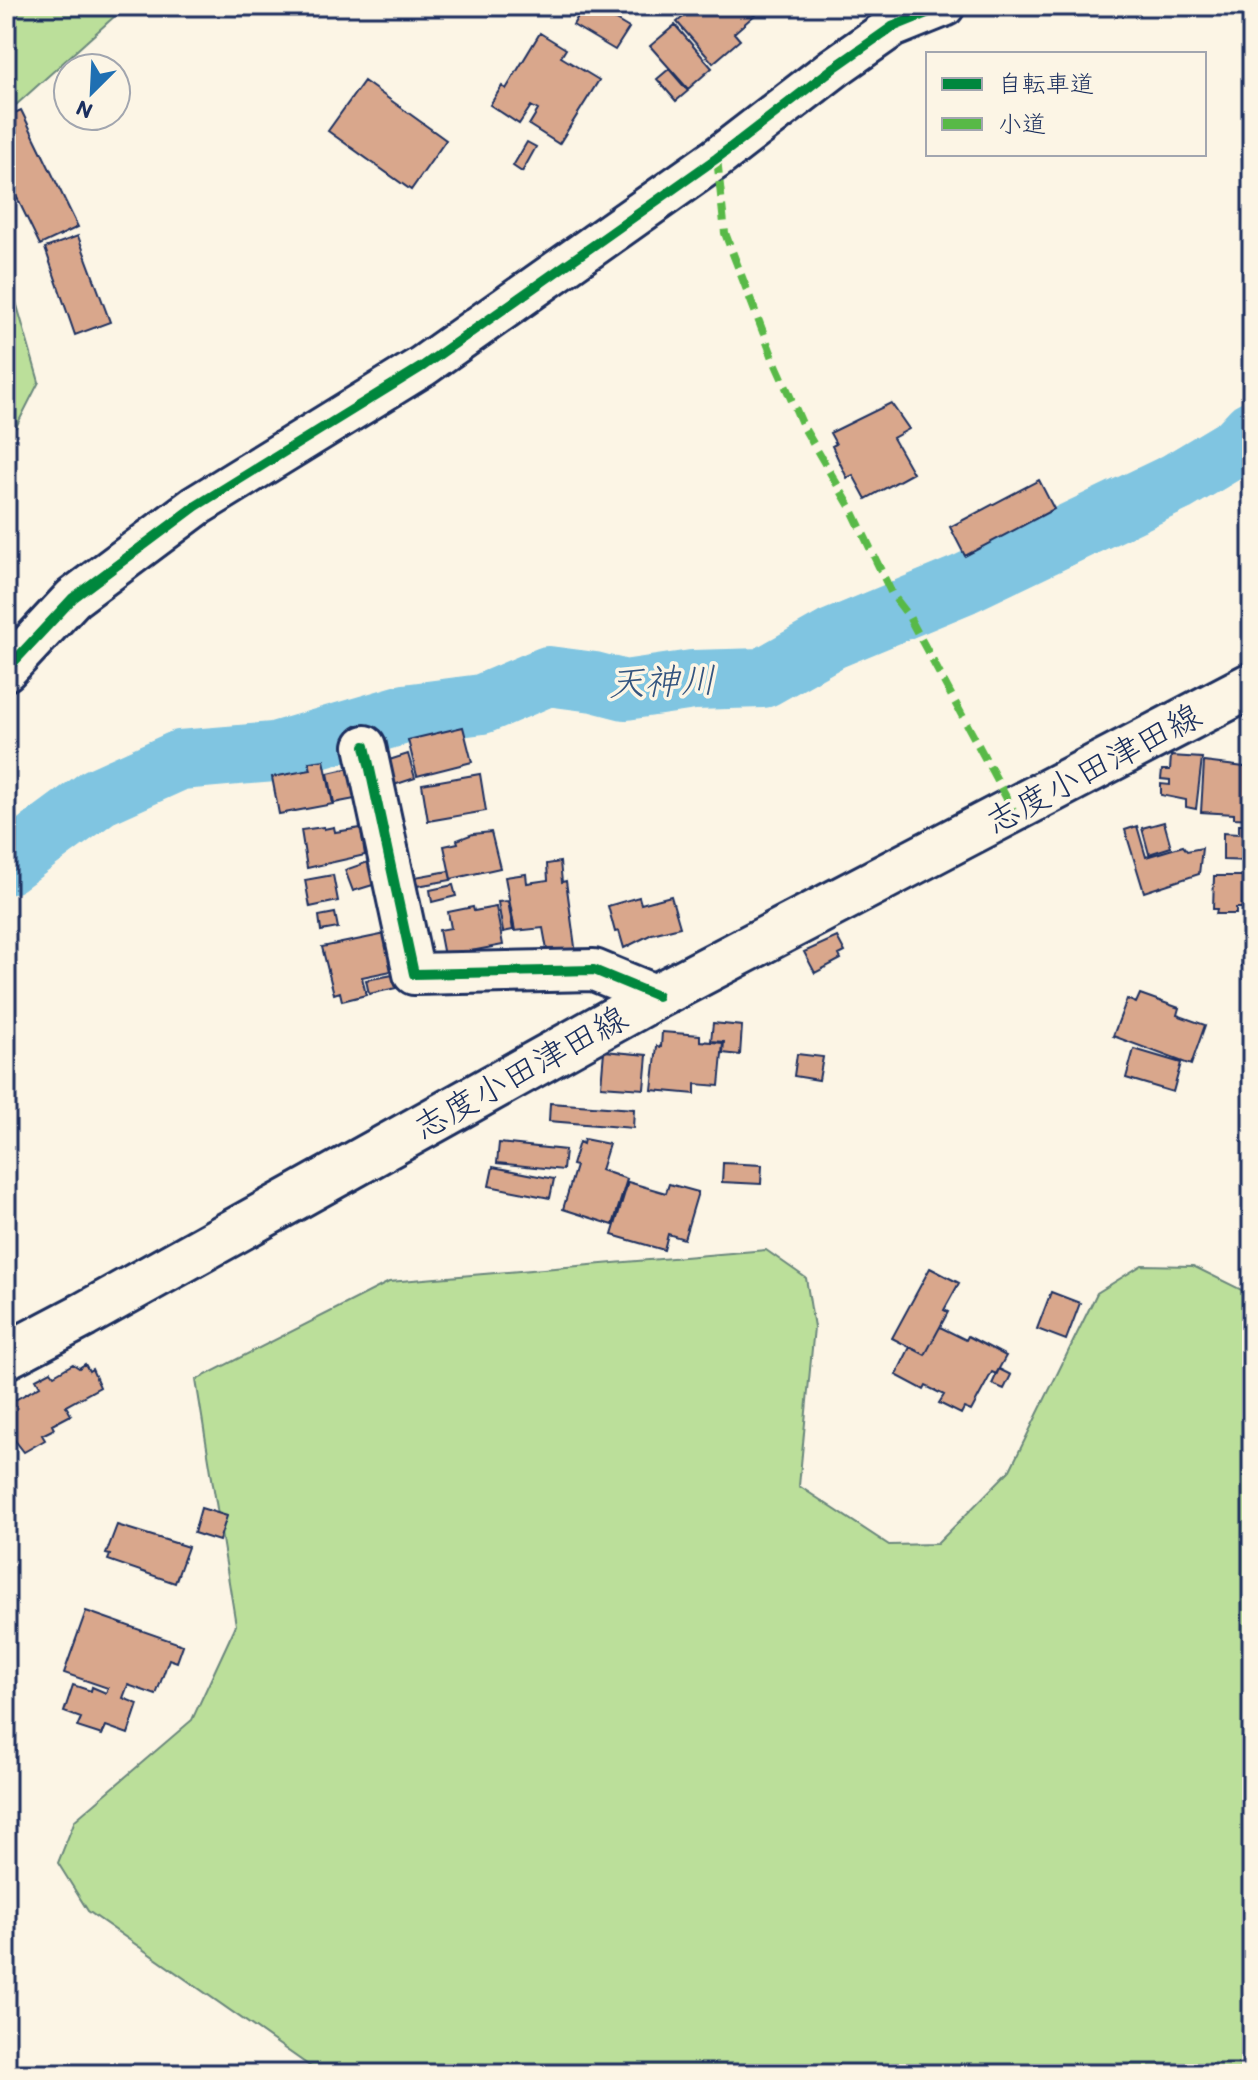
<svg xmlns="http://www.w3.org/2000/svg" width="1258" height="2080" viewBox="0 0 1258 2080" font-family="Itim,'Klee One',sans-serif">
	<rect width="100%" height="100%" fill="#fcf5e5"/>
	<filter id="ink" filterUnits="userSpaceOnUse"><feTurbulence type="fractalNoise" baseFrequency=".0125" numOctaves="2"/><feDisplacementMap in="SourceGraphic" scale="16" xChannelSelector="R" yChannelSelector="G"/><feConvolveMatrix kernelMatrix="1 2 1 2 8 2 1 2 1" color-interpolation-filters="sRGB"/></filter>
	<g filter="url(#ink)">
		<path fill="#bbdf9a" stroke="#6b877c" stroke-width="2" d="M6,6H126L6,114Z
			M6,267L39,382L16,427L6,431Z
			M766,1250L806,1278L814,1327L799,1486L889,1545L937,1544L1010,1470L1097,1293L1142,1265L1193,1266L1252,1295V2074H321L88,1911L58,1863L75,1820L192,1720L236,1625L196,1380L389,1282Z"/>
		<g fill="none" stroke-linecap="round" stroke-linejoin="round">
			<path stroke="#80c5e1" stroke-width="60" d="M6,865L98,797L180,760L274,752L405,714L482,704L548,676L594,682L625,690L693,680L763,678L832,639L964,584L1177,482L1237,446L1252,430"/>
		</g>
		<path fill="#d9a78c" stroke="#1b2f5e" stroke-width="2" d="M584,6H592L629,28L615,50L573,25Z
			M686,6H765L734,33L740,40L713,63L677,22L688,13L683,9Z
			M675,25L712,68L688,89L650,46Z
			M540,33L566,49L561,57L599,80L559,144L529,125L538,110L531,106L519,124L490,105L502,86L506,89Z
			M669,69L688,91L676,101L657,79Z
			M364,81L446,140L411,190L328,131Z
			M21,110L78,227L40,245L6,175V117Z
			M527,142L536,147L522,172L513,166Z
			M78,236L110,322L75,335L45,248Z
			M891,403L909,429L893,438L913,473L866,499L853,475L847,478L832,446L836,444L830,433Z
			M1039,480L1054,509L965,556L950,527Z
			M463,727L472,762L417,776L408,740Z
			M408,754L415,778L391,786L383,762Z
			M1171,756L1202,758L1196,809L1186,807V800L1161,795V784L1170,785V780L1161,779L1162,770H1170Z
			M324,760L333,804L279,814L272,777L311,770L309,762Z
			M1204,762L1252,768V819L1234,818V814L1201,812Z
			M354,767L360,798L334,803L328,773Z
			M480,774L486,811L428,821L422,784Z
			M1164,822L1171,847L1149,854L1142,828Z
			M1239,824H1252V861L1223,860V833L1239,834Z
			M1137,826L1146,857L1183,846L1187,851L1202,848L1199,874L1144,892L1125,830Z
			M324,827V829L334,827L335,832L361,828L365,855L307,868L301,830Z
			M491,832L500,868L451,879L444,846L458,843L457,840L473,834Z
			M368,862L376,884L353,891L345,870Z
			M560,862L562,882L566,881L576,954L553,955L547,950L543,928L515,931L505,877L526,874L527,883L548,880L547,864Z
			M449,871L451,880L417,886L415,877Z
			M333,875L338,901L310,907L305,880Z
			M1214,876H1243L1242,908H1236V914H1216L1217,909H1213Z
			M453,885L456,896L432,902L430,890Z
			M671,896L680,927L652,934L624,948L619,931L615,932L608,906L639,897L641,904Z
			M508,901L513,930L503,932L498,902Z
			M1247,903H1252V989L1251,967L1242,966L1241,927H1247Z
			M473,907L474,911L496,907L503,945L444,956L439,930L451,928L448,912Z
			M335,913L338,928L321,931L319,916Z
			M386,934L396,970L362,977L366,995L342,1001L340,992L334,994L322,947Z
			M837,937L845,952L839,955L841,959L815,973L804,952Z
			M393,975L396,988L369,994L366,980Z
			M1140,994L1179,1008L1177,1015L1205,1025L1191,1065L1113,1036L1127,999L1136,1003Z
			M713,1023L742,1026L740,1055L723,1053L724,1042L711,1041Z
			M662,1032L700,1035V1041L723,1043L719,1086L695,1084V1094L652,1090L657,1046L661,1047Z
			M1134,1049L1181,1063L1173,1092L1126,1078Z
			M604,1051L647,1055L644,1089L601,1086Z
			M797,1054L823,1057L819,1080L794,1076Z
			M550,1103L634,1109L633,1128L549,1121Z
			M584,1139L609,1144L601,1170L627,1179L613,1225L563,1209L576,1166L572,1165L579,1142L583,1144Z
			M499,1143L565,1150L563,1170L497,1163Z
			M723,1163L762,1165L761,1184L722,1182Z
			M493,1167L554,1179L550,1198L489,1186Z
			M628,1182L666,1193L669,1184L698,1192L684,1239L668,1234L664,1250L612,1235Z
			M930,1268L959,1283L944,1310L948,1312L925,1355L892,1338Z
			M1051,1292L1080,1303L1066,1340L1037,1329Z
			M940,1327L966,1340L968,1336L1006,1356L996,1374L992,1372L971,1411L964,1408L961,1414L939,1403L944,1395L926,1386L924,1390L896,1375L910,1347L925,1355Z
			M73,1364L79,1368L85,1364L89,1371L92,1369L100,1387L66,1406L71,1415L52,1425L54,1429L42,1435L45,1440L24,1452L6,1429L10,1422L6,1416V1405L40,1386L36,1379L51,1371L54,1375Z
			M999,1369L1011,1375L1004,1389L992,1384Z
			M201,1508L227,1516L219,1541L194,1533Z
			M117,1525L188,1547L175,1583L108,1560L110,1555L106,1554Z
			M86,1611L183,1645L177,1662L169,1659L156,1695L128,1685L123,1698L138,1704L128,1734L106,1726L102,1735L77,1727L81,1718L64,1712L73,1685L91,1691L92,1687L106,1693L108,1688L64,1673Z"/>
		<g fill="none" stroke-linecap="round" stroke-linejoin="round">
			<defs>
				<path id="street" d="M6,670L73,598L196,506L423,366L717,158L835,67L892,27L944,6
					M365,746L414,974L594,970L657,996"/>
				<path id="secondary" d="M6,1356L84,1315L657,996L1252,685"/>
			</defs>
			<use href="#street" stroke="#1b2f5e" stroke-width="46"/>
			<use href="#secondary" stroke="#1b2f5e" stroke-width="50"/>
			<use href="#street" stroke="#fcf5e5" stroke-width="40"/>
			<use href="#secondary" stroke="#fcf5e5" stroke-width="44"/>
			<path stroke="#58b947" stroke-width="8" stroke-dasharray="16 8" stroke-linecap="butt" d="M717,158L725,233L773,358L804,428L851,508L892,594L908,615L1013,810"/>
			<defs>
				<path id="cycleway" d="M6,670L73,598L196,506L423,366L717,158L835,67L892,27L944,6
					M365,746L414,974L594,970L657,996"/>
			</defs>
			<use href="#cycleway" stroke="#fcf5e5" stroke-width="15"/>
			<use href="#cycleway" stroke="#00873e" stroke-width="10"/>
		</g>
	</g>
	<g text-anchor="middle" stroke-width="7" stroke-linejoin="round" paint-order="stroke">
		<g font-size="34" fill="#1b2f5e" stroke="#fcf5e5">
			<text transform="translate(1093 768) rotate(-28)" y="12">志度小田津田線</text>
			<text transform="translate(520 1072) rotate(-29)" y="12">志度小田津田線</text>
		</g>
		<g font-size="36" font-style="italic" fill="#34547f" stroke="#fcf5e5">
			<text transform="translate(662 681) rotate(-2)" y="13">天神川</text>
		</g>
	</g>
	<rect width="1258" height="2080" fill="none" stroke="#fcf5e5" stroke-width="32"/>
	<rect x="16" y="16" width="1226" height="2048" fill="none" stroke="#1b2f5e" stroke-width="3" filter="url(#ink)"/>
	<rect x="926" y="52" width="280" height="104" fill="#fcf5e5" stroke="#a2a6af" stroke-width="2"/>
	<rect x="942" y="78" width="40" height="12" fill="#00873e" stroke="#a2a6af" stroke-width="2"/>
	<text x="998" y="92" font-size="24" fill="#1b2f5e">自転車道</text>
	<rect x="942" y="118" width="40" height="12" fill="#58b947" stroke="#a2a6af" stroke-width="2"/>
	<text x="998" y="132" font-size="24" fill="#1b2f5e">小道</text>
	<g transform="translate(92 92) rotate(204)"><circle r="38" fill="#fcf5e5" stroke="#a2a6af" stroke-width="2"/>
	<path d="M0-6L14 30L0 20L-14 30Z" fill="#1f6fb2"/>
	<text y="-12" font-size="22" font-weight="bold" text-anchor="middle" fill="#1b2f5e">N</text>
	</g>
</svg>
